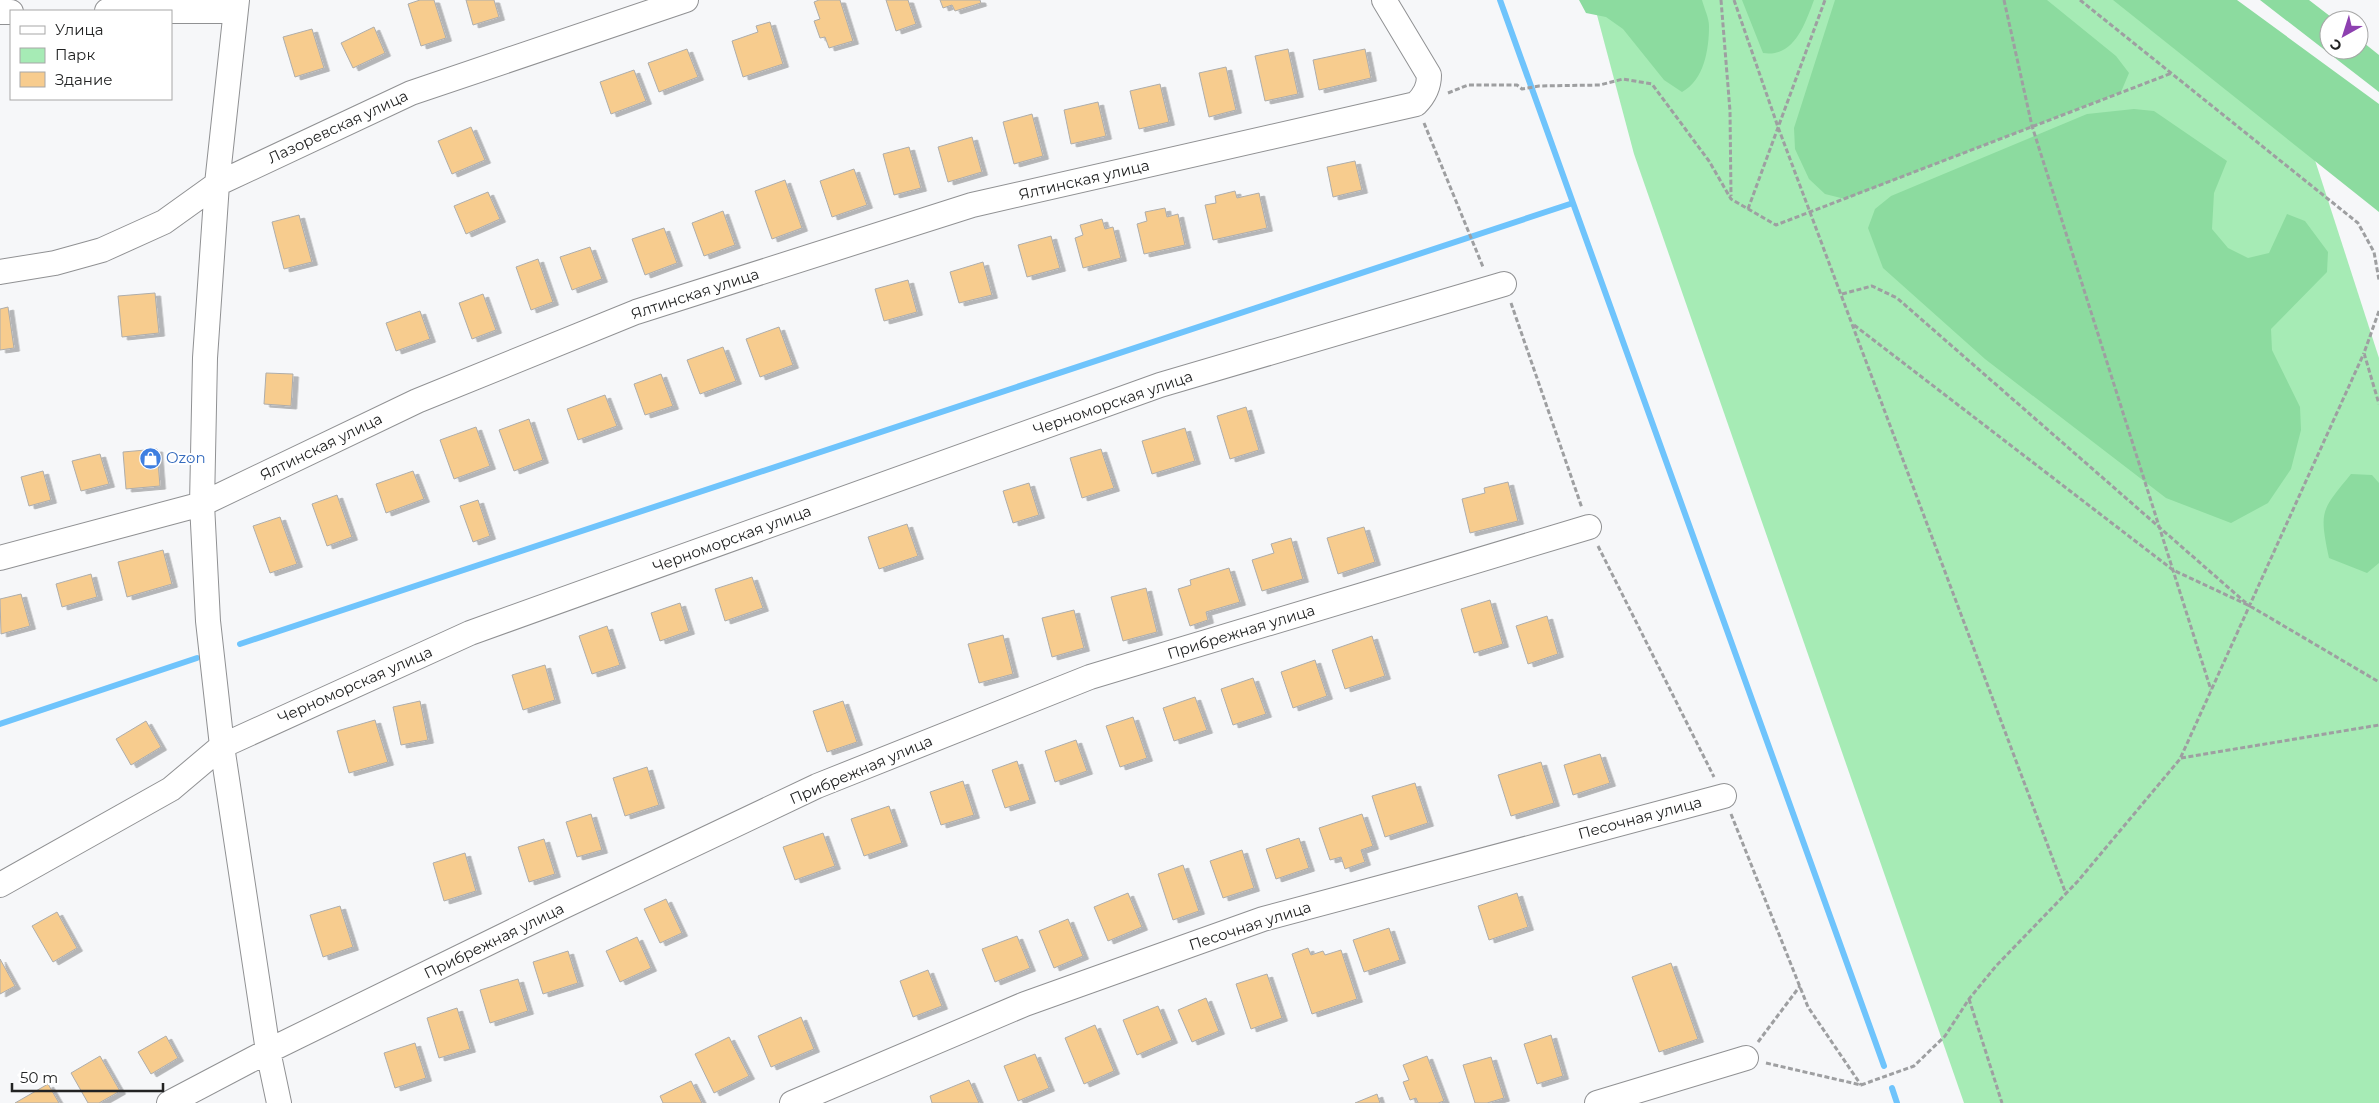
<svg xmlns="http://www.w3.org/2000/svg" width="2379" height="1103" viewBox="0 0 2379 1103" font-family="Montserrat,sans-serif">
	<defs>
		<filter id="shadow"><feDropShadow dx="5.5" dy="3" stdDeviation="0" flood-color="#0004"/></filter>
	</defs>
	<rect width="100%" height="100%" fill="#f6f7f9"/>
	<path fill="#a6ebb5" d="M1593,0H2118L2313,154L2379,358V1103H1964L1634,154Z"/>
	<path fill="#8cdb9f" d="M1579,0H1702C1704,8 1709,18 1709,26C1709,50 1704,80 1682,92L1664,80L1623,29L1606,17L1586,13Z
		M1742,0H1814C1805,24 1794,58 1763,53Z
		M1835,0H2047L2116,56L2129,73L2121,92L1845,199L1825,194L1809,179L1795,149L1794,128Z
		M2113,0H2237L2379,104V212Z
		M2260,0H2309L2335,20H2329V50H2359V39L2379,55V92Z
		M2134,109L2154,111L2227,161L2214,193L2212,229L2228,248L2248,258L2269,253L2287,214L2305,221L2328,252L2327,272L2271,329L2272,350L2300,407L2301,430L2291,469L2268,503L2231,523L2166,498L1985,359L1883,268L1868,228L1875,209L1891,196L2087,114Z
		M2351,474L2372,475L2379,483V563L2367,573L2329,558C2319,510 2321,511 2351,474Z"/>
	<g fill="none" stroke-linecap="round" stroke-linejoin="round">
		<path stroke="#6fc4fc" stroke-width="6" d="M1500,0L1573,203
			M240,644L1573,203L1884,1066
			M0,724L197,658
			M1892,1088L1897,1103"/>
	</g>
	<path fill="#f7cc8e" stroke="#aeadab" filter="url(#shadow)" d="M420,0H434L446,38L421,46L408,4Z
		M466,0H494L499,17L473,25Z
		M819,0H840L853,41L829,48L825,37L820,38L814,21L820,19L814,2Z
		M886,0H908L916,24L896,31Z
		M940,0H980L981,3L955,11L952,5L943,8Z
		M770,22L783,64L743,77L732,41L758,32L756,26Z
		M374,27L385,53L353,68L341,43Z
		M312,29L324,68L295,77L283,37Z
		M687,49L698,77L659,92L648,63Z
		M1288,49L1298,94L1265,101L1255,56Z
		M1365,49L1371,78L1319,90L1313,60Z
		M1226,67L1236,110L1209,117L1199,73Z
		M634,70L646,101L611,114L600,82Z
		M1160,84L1169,122L1139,129L1130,91Z
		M1098,102L1106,136L1071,144L1064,110Z
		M1032,114L1043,156L1014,164L1003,122Z
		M471,127L485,160L452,174L438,141Z
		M972,137L982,172L948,182L938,147Z
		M909,147L921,188L894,195L883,154Z
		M1355,161L1362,190L1333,197L1327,167Z
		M854,169L867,205L832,217L820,181Z
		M785,180L802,228L772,239L755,191Z
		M1235,191L1237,198L1259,193L1267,228L1213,240L1205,205L1216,203L1215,196Z
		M488,192L500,219L466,234L454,206Z
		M1165,208L1167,217L1178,214L1185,245L1144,254L1137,224L1147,221L1145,212Z
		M723,211L735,245L704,256L692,223Z
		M299,215L312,262L284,269L272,222Z
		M1102,219L1105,229L1113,227L1121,258L1083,268L1075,238L1083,235L1080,225Z
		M664,228L677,263L645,275L632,239Z
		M1051,236L1060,268L1027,277L1018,245Z
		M590,247L602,279L572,290L560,257Z
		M538,259L553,302L531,310L516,267Z
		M983,262L992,295L959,303L950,272Z
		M908,280L917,312L884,321L875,289Z
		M155,293L159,333L122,337L118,296Z
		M483,294L496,330L472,339L459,303Z
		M8,307L14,348L0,350V309Z
		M420,311L430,339L396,351L386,323Z
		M779,327L793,365L760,377L746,339Z
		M723,347L736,381L700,394L687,360Z
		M266,373L293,374L291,406L264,404Z
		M661,374L673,406L645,415L634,384Z
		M605,395L617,426L578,440L567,409Z
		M1246,407L1259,450L1230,459L1217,416Z
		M529,419L543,460L514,471L499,430Z
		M476,427L490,466L454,479L440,440Z
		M1185,428L1195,461L1152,474L1142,441Z
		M157,449L160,486L126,489L123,452Z
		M1101,449L1114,488L1082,498L1070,458Z
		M100,454L109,484L81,491L72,461Z
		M43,471L51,500L29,506L21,477Z
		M413,471L424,499L386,513L376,484Z
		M1508,482L1518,521L1470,533L1462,499L1485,493L1484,488Z
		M1029,483L1039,515L1013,523L1003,491Z
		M337,495L352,537L327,546L312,504Z
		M478,500L490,536L473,542L460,506Z
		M280,517L297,564L270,573L253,526Z
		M907,524L918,556L879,569L868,537Z
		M1364,527L1375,562L1338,574L1327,538Z
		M1291,538L1303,579L1262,591L1252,560L1274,553L1271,544Z
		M163,550L172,584L127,597L118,562Z
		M1229,568L1240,602L1206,612L1208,620L1190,626L1178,589L1191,585L1190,580Z
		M91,574L97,597L62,607L56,584Z
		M752,577L763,608L725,621L715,589Z
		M1146,588L1157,632L1123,641L1111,597Z
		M21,594L30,626L1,634L0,599Z
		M1490,600L1503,644L1474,653L1461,609Z
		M680,603L689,631L660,641L651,613Z
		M1074,610L1084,648L1052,657L1042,618Z
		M1547,616L1558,654L1528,664L1516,626Z
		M607,626L620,665L592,674L579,636Z
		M1003,635L1013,674L979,683L968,644Z
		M1372,636L1385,676L1345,689L1332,650Z
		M1315,660L1327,696L1293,708L1281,672Z
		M545,665L555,700L523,710L512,675Z
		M1253,678L1266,714L1233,725L1221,689Z
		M1195,697L1207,730L1174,741L1163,708Z
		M420,701L428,740L401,745L393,707Z
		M843,701L857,742L827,752L813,711Z
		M1133,717L1147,758L1120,767L1106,726Z
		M375,720L388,762L349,773L337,731Z
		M146,721L161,747L131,765L116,739Z
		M1076,740L1087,771L1055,782L1045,751Z
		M1600,754L1610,783L1573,795L1564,765Z
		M1017,761L1030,800L1005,808L992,770Z
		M1541,762L1554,803L1511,816L1498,775Z
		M647,767L659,805L625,816L613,778Z
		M963,781L974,815L941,825L930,792Z
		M1415,783L1428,823L1385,837L1372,796Z
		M889,806L902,843L864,856L851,819Z
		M591,814L602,850L577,857L566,822Z
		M1362,814L1373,846L1361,850L1365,862L1345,869L1341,857L1330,860L1319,828Z
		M823,833L835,866L795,880L783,847Z
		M1299,838L1309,868L1276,879L1266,849Z
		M544,839L555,874L529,882L518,847Z
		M1242,850L1254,888L1223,898L1210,861Z
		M465,853L476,891L444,901L433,863Z
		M1183,865L1199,911L1173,920L1158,874Z
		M1128,893L1142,927L1108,941L1094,907Z
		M1517,893L1528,927L1489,940L1478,906Z
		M666,899L682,933L660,943L644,909Z
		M340,906L353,947L323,957L310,915Z
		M57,912L77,948L53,962L32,926Z
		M1068,919L1083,956L1054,968L1039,931Z
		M1389,928L1400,960L1364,972L1353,940Z
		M1017,936L1030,968L995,982L982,949Z
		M637,937L651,968L620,982L606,951Z
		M1308,948L1311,955L1323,951L1325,955L1341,950L1357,999L1312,1014L1292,954Z
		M568,951L578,983L543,994L533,962Z
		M0,959L15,986L0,994Z
		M1671,963L1698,1039L1659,1052L1632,977Z
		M928,970L942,1006L913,1017L900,981Z
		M1267,974L1282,1018L1251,1029L1236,984Z
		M518,979L528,1011L490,1023L480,990Z
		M1206,998L1219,1031L1192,1042L1178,1010Z
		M1158,1006L1172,1040L1137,1055L1123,1020Z
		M457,1008L470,1049L439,1058L427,1018Z
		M801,1017L814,1049L771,1067L758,1036Z
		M1095,1025L1114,1071L1084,1084L1065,1038Z
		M1551,1035L1563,1076L1537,1084L1524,1044Z
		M166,1036L178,1058L151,1074L138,1052Z
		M729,1037L749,1076L714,1093L695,1054Z
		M415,1043L426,1078L395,1088L384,1053Z
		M1035,1054L1049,1088L1018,1101L1004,1066Z
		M100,1056L120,1091L99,1103H88L71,1073Z
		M1427,1056L1444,1101L1438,1103H1418L1416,1098L1410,1100L1403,1082L1409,1080L1403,1065Z
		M1491,1057L1504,1098L1487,1103H1475L1463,1065Z
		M969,1080L979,1103H932L930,1096Z
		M691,1081L702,1103H663L660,1096Z
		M48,1084L59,1103H15Z
		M1377,1094L1380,1103H1355Z"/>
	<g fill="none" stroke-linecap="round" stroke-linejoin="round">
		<defs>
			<path id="minor" d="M237,0L217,184L205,358L202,504L208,621L222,746L268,1051L279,1103
				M107,11H235
				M0,12H11
				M0,272L55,263L102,250L164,222L217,184L411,93L686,0
				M0,558L202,504L417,401L636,312L972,205L1416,104C1425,95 1429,87 1429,75L1384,0
				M0,885L171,789L222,746L470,633L1160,385L1504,284
				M169,1103L268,1051L558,909L817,786L1090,677L1589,527
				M792,1103L1025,1004L1263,919L1724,796
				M1597,1103L1746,1058"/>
		</defs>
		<use href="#minor" stroke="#909193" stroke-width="26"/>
		<path stroke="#9e9fa1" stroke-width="3" stroke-dasharray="5 2.5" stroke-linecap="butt" d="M1721,0L1730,111L1731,196
			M1734,0L1778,127L2066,894
			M2004,0L2032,126L2211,690
			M2080,0L2358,223L2374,252L2379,280
			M1448,93L1468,85H1517L1522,89L1539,86L1600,85L1623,79L1652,84L1709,161L1731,199L1776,225L2172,73
			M1424,123L1483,267
			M1748,209L1825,0
			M1842,294L1872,286L1897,298L2246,603
			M1511,303L1582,508
			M2379,311L2364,353L2379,404
			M1854,325L2173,570L2250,606L2379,682
			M1598,546L1714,777
			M2181,758L2379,725
			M1731,814L1808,1007L1861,1085
			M1969,999L2002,1103
			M1758,1042L1800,986
			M1766,1063L1861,1085L1914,1066L1945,1036L1969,999L1996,966L2078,881L2180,759L2364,353"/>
		<use href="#minor" stroke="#fff" stroke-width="24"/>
	</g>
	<defs>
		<symbol id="shop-disc" viewBox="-11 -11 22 22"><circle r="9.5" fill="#3f7fe0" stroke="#fff"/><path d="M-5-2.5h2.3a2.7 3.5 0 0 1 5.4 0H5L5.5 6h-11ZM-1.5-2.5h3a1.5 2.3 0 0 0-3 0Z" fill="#fff"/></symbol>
	</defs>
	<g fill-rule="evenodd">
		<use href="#shop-disc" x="138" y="446" width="25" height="25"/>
	</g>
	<g text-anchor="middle" stroke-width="4" stroke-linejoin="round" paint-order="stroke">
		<g font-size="15" fill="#222323" stroke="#fff">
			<text transform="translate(338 127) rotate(-25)" y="5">Лазоревская улица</text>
			<text transform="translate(1084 180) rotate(-13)" y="5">Ялтинская улица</text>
			<text transform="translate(695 294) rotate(-18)" y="5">Ялтинская улица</text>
			<text transform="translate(1113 403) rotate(-19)" y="5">Черноморская улица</text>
			<text transform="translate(321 447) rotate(-26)" y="5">Ялтинская улица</text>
			<text transform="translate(732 539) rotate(-20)" y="5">Черноморская улица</text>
			<text transform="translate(1241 632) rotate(-17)" y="5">Прибрежная улица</text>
			<text transform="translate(355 685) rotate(-24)" y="5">Черноморская улица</text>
			<text transform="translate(861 770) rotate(-23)" y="5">Прибрежная улица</text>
			<text transform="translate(1640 818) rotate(-15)" y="5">Песочная улица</text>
			<text transform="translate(1250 926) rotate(-18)" y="5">Песочная улица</text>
			<text transform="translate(494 941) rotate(-26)" y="5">Прибрежная улица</text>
		</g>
		<g font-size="15" fill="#366cbe" stroke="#fff" text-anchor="start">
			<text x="166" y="463">Ozon</text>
		</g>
	</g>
	<rect x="10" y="10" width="162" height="90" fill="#ffffff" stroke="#a7a7a7"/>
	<rect x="20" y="26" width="25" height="8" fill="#ffffff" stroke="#a7a7a7"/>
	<text x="55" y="35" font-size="15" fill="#222323">Улица</text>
	<rect x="20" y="48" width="25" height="15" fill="#a6ebb5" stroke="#a7a7a7"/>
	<text x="55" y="60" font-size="15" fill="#222323">Парк</text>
	<rect x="20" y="72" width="25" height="15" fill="#f7cc8e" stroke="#a7a7a7"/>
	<text x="55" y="85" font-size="15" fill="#222323">Здание</text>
	<g transform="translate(2344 35) rotate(219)"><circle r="24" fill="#ffffff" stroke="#a7a7a7"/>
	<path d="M0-4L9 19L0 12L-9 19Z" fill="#8d40b0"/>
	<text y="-8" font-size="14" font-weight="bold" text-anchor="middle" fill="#222323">С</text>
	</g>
	<path d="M12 1083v8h151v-8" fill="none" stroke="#222323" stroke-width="2.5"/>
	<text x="20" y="1083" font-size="15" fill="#222323" stroke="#ffffff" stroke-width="4" paint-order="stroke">50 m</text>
</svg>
